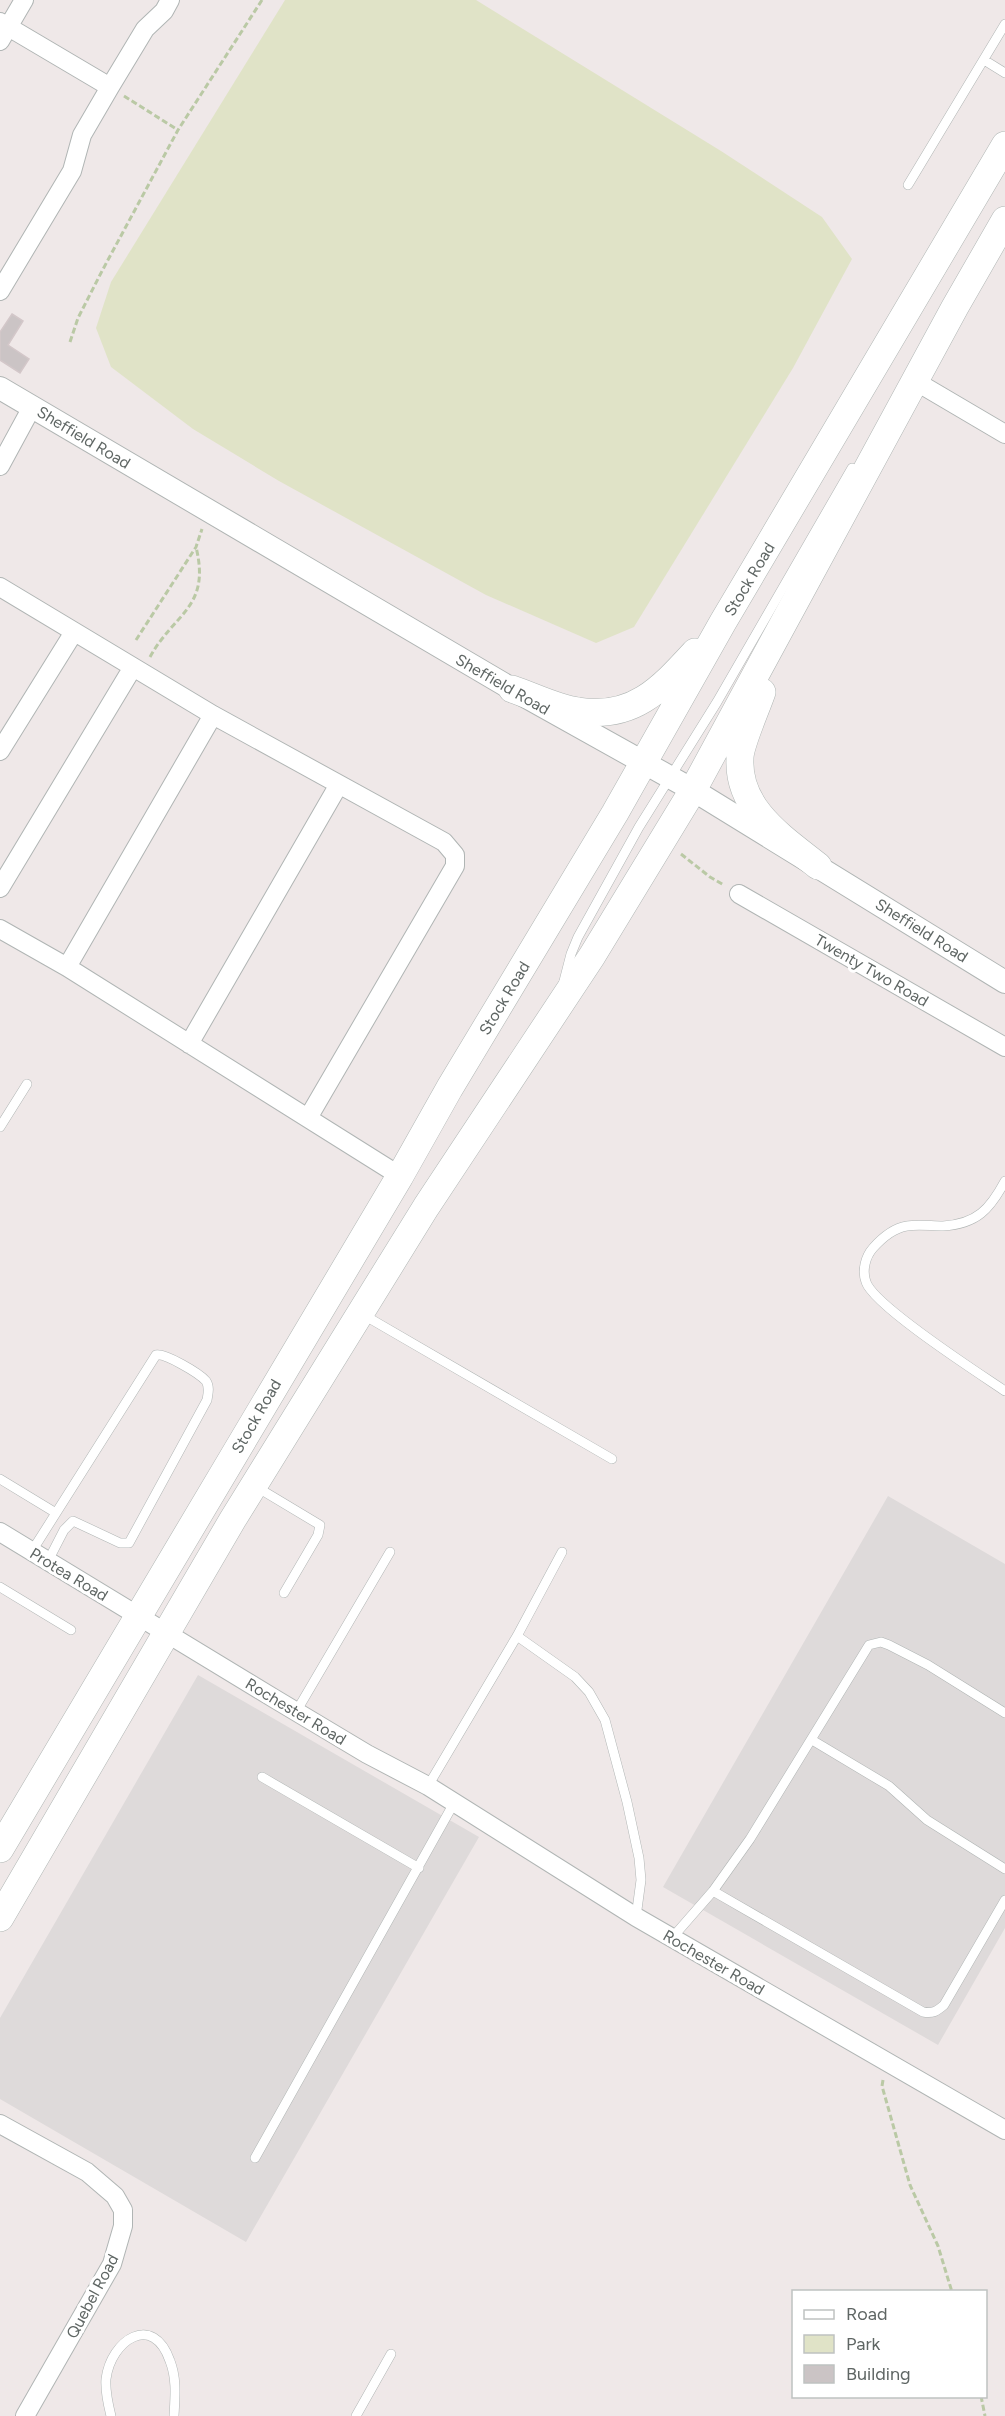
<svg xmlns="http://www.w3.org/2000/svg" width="1005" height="2416" viewBox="0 0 1005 2416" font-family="Figtree,sans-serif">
	<rect width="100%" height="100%" fill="#efe8e8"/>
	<path fill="#dedada" d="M888,1496L1005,1564V1928L938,2045L663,1887Z
		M198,1675L479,1837L246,2242L0,2099V2018Z"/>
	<path fill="#e0e3c7" d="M285,0H476L721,151L822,217L852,259L793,368L634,627L596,643L486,595L279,481L193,429L111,367L96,328L111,282Z"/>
	<path fill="#cbc4c5" stroke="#d3c7c9" stroke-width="1.5" d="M12,314L23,321L8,345L29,359L20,373L0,360V332Z"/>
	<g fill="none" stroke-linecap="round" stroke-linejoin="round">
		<defs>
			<path id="service" d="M984,60L1005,73
				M908,185L1005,24
				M564,981L571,954L578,937L639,827L717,702L852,468
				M0,1127L27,1084
				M1005,1181C990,1209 977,1224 943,1226C931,1226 918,1224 907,1226C894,1228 881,1239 873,1248C865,1257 862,1271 866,1282C874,1306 980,1374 1005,1391
				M362,1314L612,1459
				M0,1479L56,1513
				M255,1486L320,1525L318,1535L284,1593
				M32,1551L156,1355C165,1353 199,1373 206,1381C210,1387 208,1394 207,1400L129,1543H120L73,1521L64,1530L48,1561
				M0,1587L71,1630
				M517,1636L575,1677L589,1692L605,1720L627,1802L639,1858L641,1880L636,1917
				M296,1712L390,1552
				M812,1740L889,1786L927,1820L1005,1869
				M262,1777L419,1868
				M428,1786L517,1636L562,1552
				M713,1891L923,2012C933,2014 937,2011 944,2005L1005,1900
				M672,1938L713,1891L750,1839L869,1645L881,1642L889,1645L928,1665L1005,1713
				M255,2158L454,1803
				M111,2416C108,2404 105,2391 106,2379C111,2340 153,2312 170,2361C177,2379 175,2397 174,2416
				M356,2416L391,2354"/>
			<path id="minor" d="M0,22L110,87
				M0,41L24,0
				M0,291L72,171L82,135L110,87L145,29L164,11L170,0
				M915,381L1005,434
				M0,466L32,407
				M0,587L213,715L444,842L455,855V866L308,1118
				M0,751L74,632
				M0,888L133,667
				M739,894L1005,1047
				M0,929L67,967L400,1176
				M67,967L213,715
				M189,1044L338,786
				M0,1532L275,1699L367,1754L428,1786L636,1917L1005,2130
				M0,2124L87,2172L115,2196L123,2210V2226L112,2264L25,2416"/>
			<path id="tertiary" d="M0,388L512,689L693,790L1005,982"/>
			<path id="secondary" d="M512,689C533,696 556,708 578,711C633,720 661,689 695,652
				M762,692C757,707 740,745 740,758C737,809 783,838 818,866
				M0,1849L400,1176L449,1089L615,813L723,622L1005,145
				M0,1918L233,1519L426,1207L592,956L693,790L955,307L1005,220"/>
		</defs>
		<use href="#service" stroke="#b0b5b4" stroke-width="10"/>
		<use href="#minor" stroke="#b0b5b4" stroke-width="20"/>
		<use href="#tertiary" stroke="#b0b5b4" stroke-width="24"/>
		<use href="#secondary" stroke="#b0b6b4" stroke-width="28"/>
		<path stroke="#bac9a5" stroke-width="3" stroke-dasharray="6 3" stroke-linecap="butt" d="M124,96L178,130
			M70,342L78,318L102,271L178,130L262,0
			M136,640L196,547L202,529
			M150,657C174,613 211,608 196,547
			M681,854L710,877L724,885
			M883,2080L882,2086L910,2185L938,2246L952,2292
			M981,2396L985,2416"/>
		<use href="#service" stroke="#fff" stroke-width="9"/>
		<use href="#minor" stroke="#fff" stroke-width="18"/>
		<use href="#tertiary" stroke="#fff" stroke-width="22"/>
		<use href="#secondary" stroke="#fff" stroke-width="27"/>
	</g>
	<g text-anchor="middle" stroke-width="6" stroke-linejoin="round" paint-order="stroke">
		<g font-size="16" fill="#5f6664" stroke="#fff">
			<text transform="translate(84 437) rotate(31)" y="6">Sheffield Road</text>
			<text transform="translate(749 579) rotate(-59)" y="6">Stock Road</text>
			<text transform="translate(503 684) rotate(30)" y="6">Sheffield Road</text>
			<text transform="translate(922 930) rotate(32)" y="6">Sheffield Road</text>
			<text transform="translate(872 970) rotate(30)" y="6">Twenty Two Road</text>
			<text transform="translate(504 998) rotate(-59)" y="6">Stock Road</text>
			<text transform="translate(256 1416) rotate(-60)" y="6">Stock Road</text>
			<text transform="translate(69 1574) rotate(31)" y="6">Protea Road</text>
			<text transform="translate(296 1711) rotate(31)" y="6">Rochester Road</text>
			<text transform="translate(714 1962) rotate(30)" y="6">Rochester Road</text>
			<text transform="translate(92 2296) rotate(-62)" y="6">Quebel Road</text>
		</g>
	</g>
	<rect x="792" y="2290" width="195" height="108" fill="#ffffff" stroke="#bfc2c1" stroke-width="1.5"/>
	<rect x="804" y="2310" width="30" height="9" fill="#ffffff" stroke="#bfc2c1" stroke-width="1.5"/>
	<text x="846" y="2320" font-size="18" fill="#5f6664">Road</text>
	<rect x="804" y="2335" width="30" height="18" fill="#e0e3c7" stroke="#bfc2c1" stroke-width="1.5"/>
	<text x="846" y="2350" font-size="18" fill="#5f6664">Park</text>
	<rect x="804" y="2365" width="30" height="18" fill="#cbc4c5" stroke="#bfc2c1" stroke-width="1.5"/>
	<text x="846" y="2380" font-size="18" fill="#5f6664">Building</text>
</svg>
